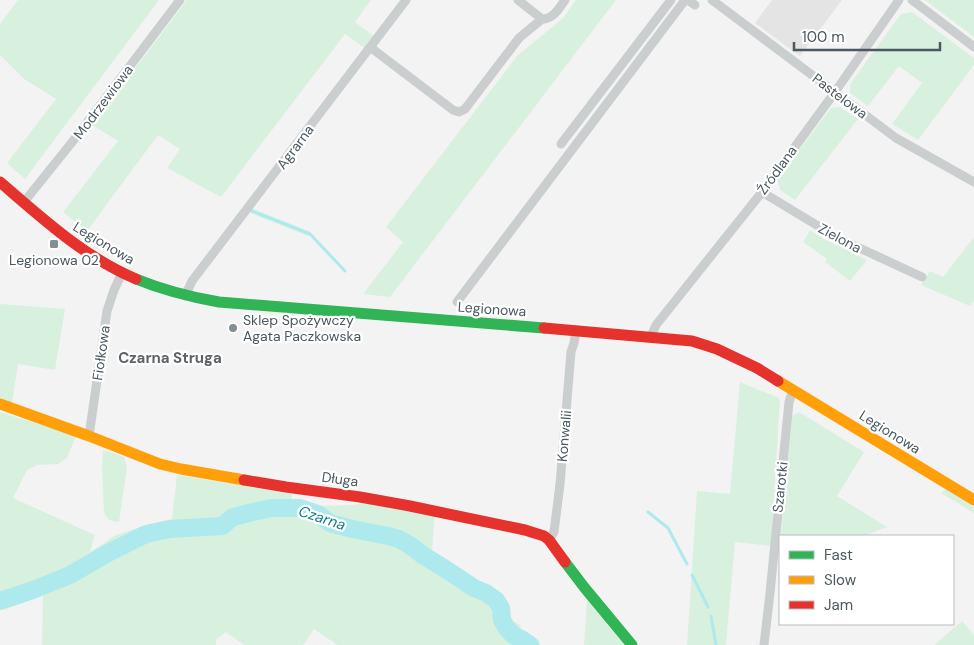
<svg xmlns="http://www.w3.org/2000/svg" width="974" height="645" viewBox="0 0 974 645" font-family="'DM Sans',sans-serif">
	<rect width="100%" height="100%" fill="#f3f3f3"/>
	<path fill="#e5e4e5" d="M772,0H842L800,56L755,23Z"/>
	<path fill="#d8f1df" d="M18,0H159L25,179L7,163L56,99L24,79L0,55V24Z
		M187,0H371L355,22L375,37L366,49L345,34L221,197L167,168L180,149L158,135L87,231L63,212L118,141L92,125Z
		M576,0H616L390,297L363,294L403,242L386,227L517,56L563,18Z
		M925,0H974V37Z
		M912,12L974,58V65L918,140L892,124L922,83L899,66L868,106L850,93V84L901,14Z
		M840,107L858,119L795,200L780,190L777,179L831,108Z
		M251,208L254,209L311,232L308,236L248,212Z
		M810,230L824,239L867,260L850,281L825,262L827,259L803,242Z
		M974,237V301L970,306L921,285L930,271L943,277Z
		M0,304L65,309L55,370L18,364L12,403L0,399Z
		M740,382C754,389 767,392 780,399L771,546L735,542L726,645H687L697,491L730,494Z
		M0,412L76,436L67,458L58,464L37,465L27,470L13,498L95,535L90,552L116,535L144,526L172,519L177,475L292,494L291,502L319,510L320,506L353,505L371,502L435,515L434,524L432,554L475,581L505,603L513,621L520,625L521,630L539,640L540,645H337L314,629L303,645H244L226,632L216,640V645H42L43,595L9,608L0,610Z
		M799,412L864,452L837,496L887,527L864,536H781L792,416Z
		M103,450L124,457L127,467L119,522C110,521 107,520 104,512L102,465Z
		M945,490H947L972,506L974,507V513L941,493Z
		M587,600L623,643V645H584Z
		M962,621L974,635V645H934Z"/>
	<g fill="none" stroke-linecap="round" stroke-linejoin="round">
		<path stroke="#aee9ee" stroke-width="3" d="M252,211L310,234L345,271
			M648,512L668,528L687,564
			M692,575L708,607
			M711,616L716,645"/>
		<path stroke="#aee9ee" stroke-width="18" d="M0,601L33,590L70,575L108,553L146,534L170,529L222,526L233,517L253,512L272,508H300L318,514L330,523L352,529L388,536L399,539L411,546L424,556L447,570L474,588L486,593L496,600L501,608L502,620L506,627L513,635L523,640L530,645"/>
		<path stroke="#cacecf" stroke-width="9" d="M518,0L542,19
			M688,0L695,5
			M712,0L896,138L974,182
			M912,0L974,47
			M542,19C554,19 559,8 565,0
			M370,47L453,110L459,112L465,109L519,38L542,19
			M561,144L671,0
			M762,192L838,238L922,277
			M24,202L73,141L180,0
			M185,296L192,281L406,0
			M457,302L685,0
			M651,336L656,325L762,192L835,92L899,0
			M89,436L107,311L114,290L122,273
			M549,540L554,532L560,484L571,352L574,343L576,330
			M764,645L770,593L789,402L793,390"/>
		<path stroke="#30b455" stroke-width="11" d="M136,279C163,290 190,297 219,302L544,328
			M565,562L584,587L632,645"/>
		<path stroke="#ff9f0a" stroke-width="11" d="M778,381L974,500
			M0,404L89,436L160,464L181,469L244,480"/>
		<path stroke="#e5322d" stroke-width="11" d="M0,182C43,219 84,257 136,279
			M544,328L692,341L717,349L757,368L778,381
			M244,480L286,487L360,497L410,506L525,530L544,536L549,540L565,562"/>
	</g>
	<g fill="#858e93" stroke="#fff" stroke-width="2">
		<rect x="49" y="239" width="10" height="10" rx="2.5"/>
		<circle cx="233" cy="328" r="5"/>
	</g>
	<g text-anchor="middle" stroke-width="4.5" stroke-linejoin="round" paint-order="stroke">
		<g font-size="14" fill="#4a585f" stroke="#fff">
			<text transform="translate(840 96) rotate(37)" y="5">Pastelowa</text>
			<text transform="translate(103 102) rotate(-53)" y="5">Modrzewiowa</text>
			<text transform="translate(295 147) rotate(-53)" y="5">Agrarna</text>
			<text transform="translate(777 170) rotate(-54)" y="5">Źródlana</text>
			<text transform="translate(840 238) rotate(28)" y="5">Zielona</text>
			<text transform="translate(104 243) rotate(31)" y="5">Legionowa</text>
			<text transform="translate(492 309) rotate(4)" y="5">Legionowa</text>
			<text transform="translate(101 353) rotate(-82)" y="5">Fiołkowa</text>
			<text transform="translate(890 432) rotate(32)" y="5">Legionowa</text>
			<text transform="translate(564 436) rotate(-85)" y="5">Konwalii</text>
			<text transform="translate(340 479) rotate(8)" y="5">Długa</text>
			<text transform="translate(780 487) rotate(-84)" y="5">Szarotki</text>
		</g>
		<g font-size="14" fill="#4a585f" stroke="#fff">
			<text x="54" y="265">Legionowa 02</text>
			<text x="243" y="325" text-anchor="start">Sklep Spożywczy<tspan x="243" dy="16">Agata Paczkowska</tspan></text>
		</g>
		<g font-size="15" font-weight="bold" fill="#5e6367" stroke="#fff">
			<text x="170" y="363">Czarna Struga</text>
		</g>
		<g font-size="15" font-style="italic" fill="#0f7e87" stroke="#fff">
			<text transform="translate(322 518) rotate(18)" y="5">Czarna</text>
		</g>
	</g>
	<rect x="779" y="535" width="175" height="90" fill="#ffffff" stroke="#b7bcbf"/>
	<rect x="789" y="551" width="25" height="8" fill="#30b455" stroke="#b7bcbf"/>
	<text x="824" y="560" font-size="15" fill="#4a585f">Fast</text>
	<rect x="789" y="576" width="25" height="8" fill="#ff9f0a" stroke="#b7bcbf"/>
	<text x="824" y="585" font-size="15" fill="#4a585f">Slow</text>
	<rect x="789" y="601" width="25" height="8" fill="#e5322d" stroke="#b7bcbf"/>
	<text x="824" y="610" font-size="15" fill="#4a585f">Jam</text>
	<path d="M794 42v8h146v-8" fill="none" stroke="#4a585f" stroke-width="2.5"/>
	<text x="802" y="42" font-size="15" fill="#4a585f" stroke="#ffffff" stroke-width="4" paint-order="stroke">100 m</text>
</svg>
